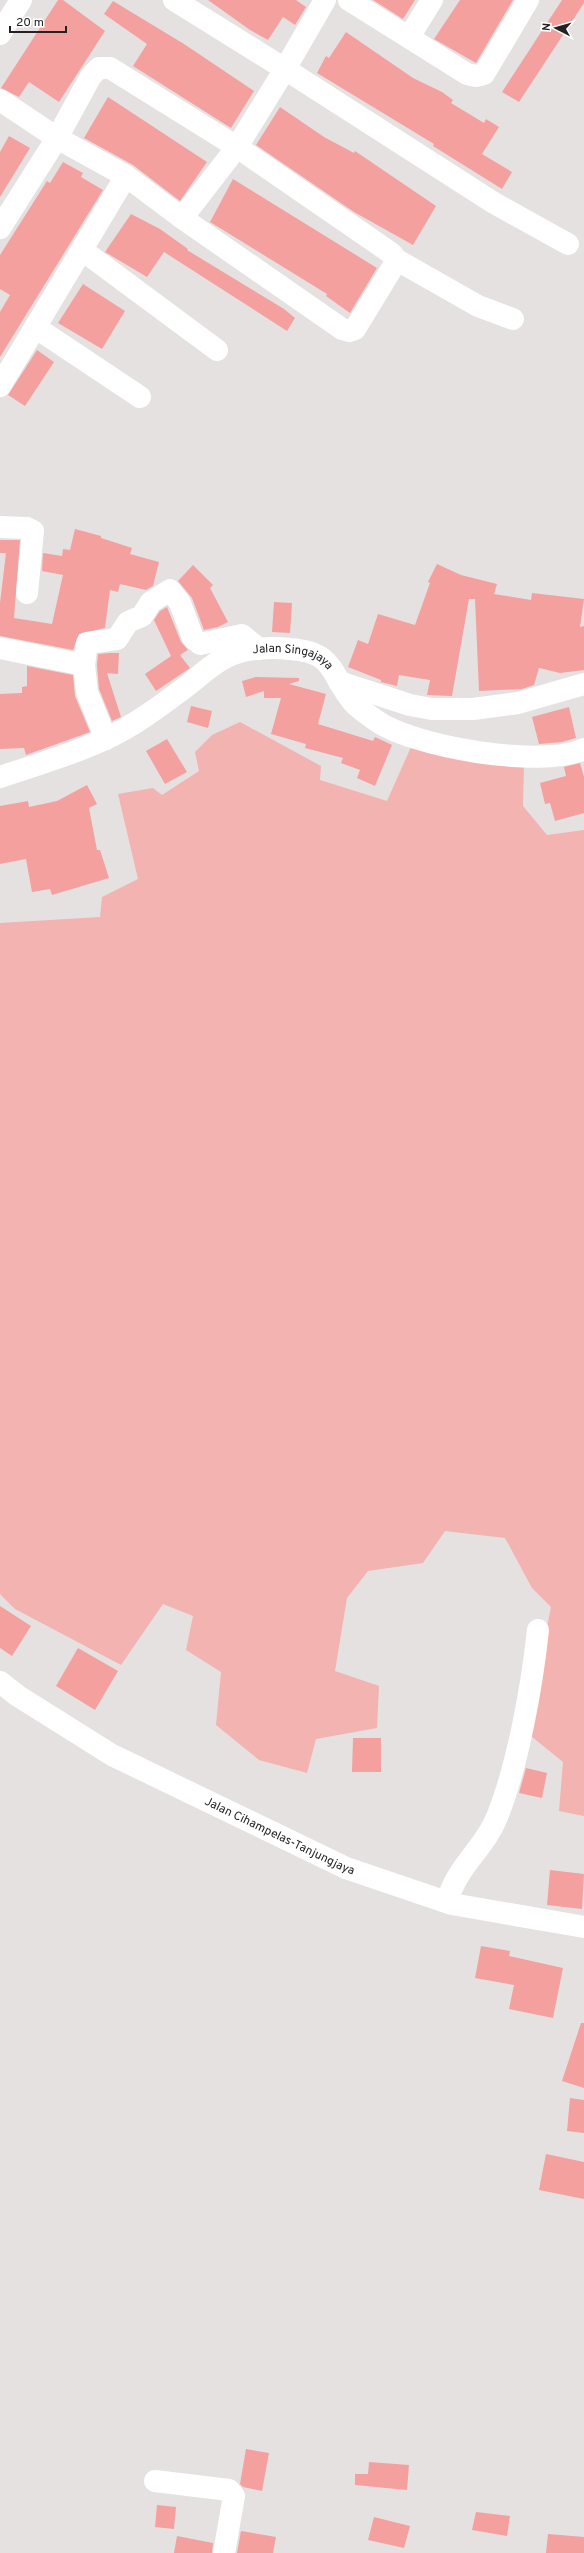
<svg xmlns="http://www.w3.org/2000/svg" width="584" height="2553" viewBox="0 0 584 2553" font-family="Overpass,sans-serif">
	<rect width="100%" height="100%" fill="#e5e1e1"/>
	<path fill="#f2b3b1" d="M240,722L321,766L320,780L387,801L411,747L524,764L523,806L547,835L584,830V1816L559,1811L563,1762L526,1732L551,1607L532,1588L505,1538L445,1531L423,1563L368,1571L347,1598L335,1671L379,1686L377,1728L316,1739L307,1773L259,1760L216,1725L221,1672L186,1650L193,1616L163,1604L121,1665L15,1609L0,1594V923L100,917L102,897L138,879L118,794L153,788L162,795L199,771L195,752L212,735Z"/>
	<path fill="#f3a09f" d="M58,0H63L105,31L59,102L29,82L19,97L1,88Z
		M208,0H296L306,7L295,25L283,17L268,40L250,30Z
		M373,0H415L403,19Z
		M460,0H513L476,63L434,39Z
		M562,0H584V3L519,102L502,92Z
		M113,1L184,44L254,91L231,128L133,66L147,44L104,14Z
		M346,32L413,78L442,92L453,100L451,103L484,123L486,119L499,127L482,154L512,172L502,189L433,146L434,144L317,73L326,56L329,58Z
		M108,97L207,162L180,201L133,165L84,138Z
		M280,107L324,137L354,153L355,151L436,206L413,245L354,212L256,145Z
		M9,136L30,148L0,197V152Z
		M63,162L83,173L81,177L103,190L0,357V312L10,295L0,289V255L47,181L50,183Z
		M233,179L377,268L350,313L326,296L327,294L210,222Z
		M131,214L160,229L188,249L187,250L284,309L295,318L287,331L164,252L147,277L105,252Z
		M83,284L125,311L102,349L58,323Z
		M37,350L54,362L25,406L8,395Z
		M75,529L101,536V538L132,548L130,554L159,562L153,586L146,590L120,584L118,592L110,590L105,628L79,634L73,650L0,636V603L6,553H0V540H20L14,618L52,624L63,575L42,571L43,553L62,556L63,549L70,550Z
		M437,564L461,575L497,584L494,594L531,600L532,593L584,599L580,627L584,626V670L560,673L539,668L534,685L522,689L479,691L475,599H469L452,696L427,695L430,680L399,675L397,686L381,682V680L348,667L358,640L368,644L378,614L415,625L430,583L428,582Z
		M193,565L213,585L210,588L228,622L218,627L204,630L192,598L178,581Z
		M274,602L292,603L290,633L272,632Z
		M167,607L181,642L188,650L180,655L190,668L156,691L145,674L171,656L154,620L160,611Z
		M110,653H119L118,674L107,673L121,717L112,721L99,689L97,665L98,654Z
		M27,666L73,675L75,696L90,732L26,755L24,748L0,749V694L22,693V687L27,686Z
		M256,677L299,678V681L289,684L326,694L318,724L373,741L375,737L392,745L375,786L357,778L360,770L341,763L343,758L305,748L306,744L271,734L281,698H264V691L246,697L242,681Z
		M191,706L212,711L208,728L187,722Z
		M569,707L576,738L562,742L539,744L532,717Z
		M167,739L187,772L165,784L146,751Z
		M580,763L584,777V813L555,821L550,803L545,804L540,783L566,776L564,767Z
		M87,785L97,804L89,808L97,850H100L109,878L52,895L50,889L32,892L26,859L0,864V806L28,801L29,807L57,801Z
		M0,1606L31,1626L12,1656L0,1648Z
		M78,1648L118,1671L95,1710L56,1686Z
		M353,1738H381V1772H352Z
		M526,1768L547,1773L542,1798L519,1793Z
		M550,1870L584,1874L582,1909L547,1905Z
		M481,1946L510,1951L509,1956L563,1968L553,2018L509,2009L514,1985L475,1978Z
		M581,2023H584V2088L562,2081Z
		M570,2098L584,2100V2133L567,2131Z
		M546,2154L584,2162V2199L539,2190Z
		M246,2449L269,2453L262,2491L243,2487L240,2484Z
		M369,2462L409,2465L407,2490L355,2485V2474H368Z
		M157,2505L176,2507L174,2529L155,2527Z
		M476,2512L510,2516L507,2536L472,2530Z
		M374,2517L410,2526L404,2548L368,2540Z
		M241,2531L276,2537L273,2553H237Z
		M548,2534L584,2537V2553H546Z
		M177,2536L213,2543L212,2553H174Z"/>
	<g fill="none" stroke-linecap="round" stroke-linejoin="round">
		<path stroke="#fff" stroke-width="22" d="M174,0L285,69L325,0
			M349,0L467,74L476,76L484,74L528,0
			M0,34L21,0
			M409,37L432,0
			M0,100L57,138L126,176L182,218
			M0,228L57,138L91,76L99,68H110L237,147L182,218L342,329L349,331L355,329L397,260L391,253L237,147L285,69L494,203L568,244
			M82,250L217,350
			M397,260L478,306L513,319
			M35,327L140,397
			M0,386L126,176
			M0,527L27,528L33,531L27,593
			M0,648L84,665L87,643L117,639L128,622L142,616L151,602L170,590L180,603L193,638L200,644L242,635L259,649
			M84,665L87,692L106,739
			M339,682L410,705L432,709H473L518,703L584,684
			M447,1902C457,1865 484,1850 497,1817C518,1765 532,1686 538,1630
			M155,2481L229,2490L234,2496L224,2553"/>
		<g stroke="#fff" stroke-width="22">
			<path id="s1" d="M0,777C35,765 72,755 105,739C132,727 159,707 183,689C198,678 213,662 231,655C247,648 272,647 290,649C336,652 330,675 353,702C359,709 367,714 374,719C410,747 543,769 584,749"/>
			<path id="s2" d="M0,1682L18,1696L112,1755L346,1868L452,1904L584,1927"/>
		</g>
	</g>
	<g text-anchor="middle" stroke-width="4" stroke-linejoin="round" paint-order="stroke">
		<g font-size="12" fill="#232121" stroke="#fff">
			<text dy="4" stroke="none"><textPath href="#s1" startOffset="328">Jalan Singajaya</textPath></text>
			<text dy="4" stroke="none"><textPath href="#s2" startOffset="320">Jalan Cihampelas-Tanjungjaya</textPath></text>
		</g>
	</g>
	<g transform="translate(556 28) rotate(276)" stroke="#ffffff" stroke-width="3" paint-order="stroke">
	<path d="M0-3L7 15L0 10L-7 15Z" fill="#232121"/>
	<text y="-6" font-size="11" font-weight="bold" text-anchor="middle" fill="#232121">N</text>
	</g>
	<path d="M10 26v6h56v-6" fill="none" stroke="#232121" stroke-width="2"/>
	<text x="16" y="26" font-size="12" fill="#232121" stroke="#ffffff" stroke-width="3" paint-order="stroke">20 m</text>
</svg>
